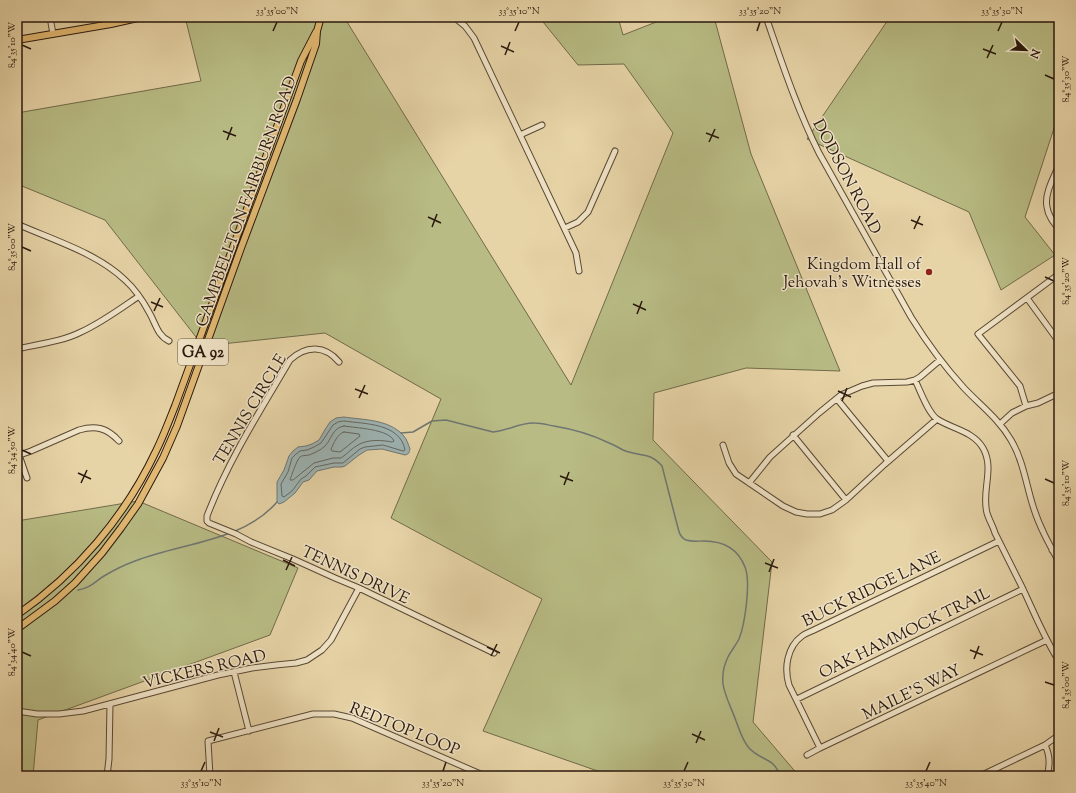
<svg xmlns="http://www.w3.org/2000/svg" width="1076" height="793" viewBox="0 0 1076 793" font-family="'Sorts Mill Goudy',serif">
	<rect width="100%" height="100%" fill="#e6d3a6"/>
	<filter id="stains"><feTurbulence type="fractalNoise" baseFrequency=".005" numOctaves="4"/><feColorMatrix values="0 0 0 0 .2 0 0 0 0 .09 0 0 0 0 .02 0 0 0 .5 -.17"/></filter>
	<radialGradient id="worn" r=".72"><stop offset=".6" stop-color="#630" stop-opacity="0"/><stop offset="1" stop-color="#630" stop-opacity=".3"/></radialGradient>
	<path fill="#b8bb84" stroke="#716a49" d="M185,17H344L571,385L673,133L624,64L578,65L539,17H618L623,35L669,17H714L751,154L840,371L746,368L654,393L653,440L772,562L753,722L799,776H612L483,731L542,599L391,518L441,399L325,333L203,346L105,220L17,184V113L201,81Z
		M890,17H1059V113L1025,217L1055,255L1001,290L969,212L807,139Z
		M138,501L298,568L270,635L38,720L33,776H17V521Z"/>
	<path fill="#9db4b4" stroke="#6f7672" d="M344,417C363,420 388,419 403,435C407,439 408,444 410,449C409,453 409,454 405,455L382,449L367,450L359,455L345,466L342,467H334L317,471L309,480L303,482L295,493L284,502L279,504L277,502V482L284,470L289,456L293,451L298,447L306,446L312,444L319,440L326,428L330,422L336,418Z"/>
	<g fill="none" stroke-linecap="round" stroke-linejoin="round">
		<path stroke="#646661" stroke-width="1" d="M344,421C365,424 400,423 405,450L403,451L383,445L365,447L360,449L343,463H334L315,467L306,476L301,479L292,491L284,497L282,496L281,484L288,472L292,458L296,454L300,451L307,450L314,447L321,443L333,425L338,422Z
			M344,426C356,428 389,429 394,441L392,442C382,440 368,439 358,445C352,448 347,454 341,458H333L314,463L293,480H290C291,477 297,459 300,457C302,455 305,456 309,455C314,453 321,450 325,446C332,439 332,428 344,426Z
			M344,432L359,434L360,436L340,452L332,451L331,449C334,443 337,434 344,432Z"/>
		<path stroke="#6f7672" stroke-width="1.5" d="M401,433L413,432L432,421L446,420L493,432C508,431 520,422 535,423C541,423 548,425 554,426C572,429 590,434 607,442C612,444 618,447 623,450C639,457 649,451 662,466L678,528C679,533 681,538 686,540C692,542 698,541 704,541C723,541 738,549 745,567C751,582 745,624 739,639C736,645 731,651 728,657C724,665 722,675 723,684C725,697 732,709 736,721C740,731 742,740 749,748C761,761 774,757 780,776
			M233,532C250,525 265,516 277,502
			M78,590C91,588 94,582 104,576C114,570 124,565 135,561C166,549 199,545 230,533"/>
		<defs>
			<path id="minor" d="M50,17L53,34
				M454,17L465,26L474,38L576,253L579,271
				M766,17C782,63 797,109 819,153L911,317C927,343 944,366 964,388C980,405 999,419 1011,440C1023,460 1026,484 1033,506C1039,526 1049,544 1059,562
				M520,135L542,125
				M1059,165C1054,177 1044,194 1047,207C1048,216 1054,223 1059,229
				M17,224C53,240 97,253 125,280C135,289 143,301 149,312C156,324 157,335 169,341
				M565,228L578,222L588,212L615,151
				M1027,298L1059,342
				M17,349C38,344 61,342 81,332C101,323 120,309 139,296
				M339,362C325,345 306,345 290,360C260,411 228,461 207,516V521L209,523L236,534L251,542L293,559L335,578L359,588L494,653
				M915,380C920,390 928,413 937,419C952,429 973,431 983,448C995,469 981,491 987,513C989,520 993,526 995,533C1004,551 1013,569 1022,587C1034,612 1044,638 1059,661
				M837,399L888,461
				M1026,406L1020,386L978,334L1059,274
				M1000,424L1012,413L1026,406L1038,403L1059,393
				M793,435L846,500
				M723,445L729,463L736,474L783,506L796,512L807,514H820L832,510L846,500L885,464L937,419
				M19,455L27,478
				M17,456L31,451L79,430C96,425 107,428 119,441
				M749,483L770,457L819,413L841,395L862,386L873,383L907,382L915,380L920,377L940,360
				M1052,550L1059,547
				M234,672L249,731
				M797,699L1023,589
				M17,711L37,714H59L83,711L218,675L252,668L276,665L296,663L307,660L322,650L331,640L359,588
				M1045,745C1050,755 1050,766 1047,776
				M820,748L789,685C784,668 787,647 802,636C806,633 810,632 814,630L999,541
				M807,755L820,748L1047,640
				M107,776L109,759L110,704
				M210,776L208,741L313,714H334L352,718L485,776
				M980,776L1045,745L1059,735"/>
			<path id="major" d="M17,40L111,24L142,17
				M17,615C76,574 125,517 156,451C163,437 169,421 175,406L301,61L316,32
				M17,629L55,601L75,583L102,553L121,528L138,504L163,458L177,426L241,248L297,99L316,44L317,31L321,17"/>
		</defs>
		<use href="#minor" stroke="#594834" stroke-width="7"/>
		<use href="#major" stroke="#2a190e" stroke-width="8"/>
		<use href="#minor" stroke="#efe2c5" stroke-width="5"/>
		<use href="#major" stroke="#e3ba73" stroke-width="6"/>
	</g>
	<path fill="none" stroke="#2a190e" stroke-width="1.5" d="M273,31L277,22M515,31L519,22M757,31L760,22M998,31L1002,22M22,45L31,49M501,46L514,52M983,49L996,54M505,55L510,42M987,58L993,45M1045,75L1054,79M223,131L236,136M706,133L719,138M227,140L232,127M709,142L715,129M428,217L441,223M911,220L923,225M432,227L437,214M914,229L920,216M22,247L31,251M1045,277L1054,281M151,302L163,307M633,304L646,310M154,311L160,298M637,314L642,301M355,389L368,394M838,391L851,397M359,398L365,385M842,401L847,388M22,450L31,454M78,473L91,479M560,476L573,481M1045,479L1054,483M81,483L87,470M564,485L569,472M283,560L295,566M765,563L778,568M286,570L292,557M769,572L774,559M487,647L500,653M970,650L983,655M22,652L31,656M491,656L497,644M974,659L979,646M1045,682L1054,685M210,732L223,737M692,734L705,740M214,741L219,728M696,743L701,731M201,771L205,762M443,771L446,762M684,771L688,762M926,771L930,762"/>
	<circle fill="#8f2418" stroke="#efe2c5" stroke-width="1.5" cx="929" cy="272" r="4"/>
	<g text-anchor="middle" stroke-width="3" stroke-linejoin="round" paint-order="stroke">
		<rect fill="#efe2c5" stroke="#655545" stroke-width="1" x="178" y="339" width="50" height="26" rx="3"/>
		<g font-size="15" font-weight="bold" fill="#2a190e">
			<text x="203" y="357">GA 92</text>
		</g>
		<g font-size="16" fill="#2a190e" stroke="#efe2c5">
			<text transform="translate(848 176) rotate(62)" y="6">DODSON ROAD</text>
			<text transform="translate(245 201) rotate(-70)" y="6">CAMPBELLTON FAIRBURN ROAD</text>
			<text transform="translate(249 409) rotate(-59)" y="6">TENNIS CIRCLE</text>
			<text transform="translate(356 574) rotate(25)" y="6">TENNIS DRIVE</text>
			<text transform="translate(871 588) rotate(-26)" y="6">BUCK RIDGE LANE</text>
			<text transform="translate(904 632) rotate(-26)" y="6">OAK HAMMOCK TRAIL</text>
			<text transform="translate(204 668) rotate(-13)" y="6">VICKERS ROAD</text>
			<text transform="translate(911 691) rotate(-26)" y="6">MAILE'S WAY</text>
			<text transform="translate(405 728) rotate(22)" y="6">REDTOP LOOP</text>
		</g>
		<g font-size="16" fill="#2a190e" stroke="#efe2c5" text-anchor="end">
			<text x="921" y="269">Kingdom Hall of<tspan x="921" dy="18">Jehovah’s Witnesses</tspan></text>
		</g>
	</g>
	<rect width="1076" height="793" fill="none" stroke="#e6d3a6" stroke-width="44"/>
	<g transform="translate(1026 50) rotate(113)" stroke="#efe2c5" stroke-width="3" paint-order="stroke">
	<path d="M0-3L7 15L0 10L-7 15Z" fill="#2a190e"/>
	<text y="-6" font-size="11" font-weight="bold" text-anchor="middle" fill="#2a190e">N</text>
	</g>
	<rect x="22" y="22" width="1032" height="749" fill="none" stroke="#2a190e" stroke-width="1.5"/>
	<g font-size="10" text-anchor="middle" fill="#2a190e">
		<text x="277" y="14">33°35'00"N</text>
		<text x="519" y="14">33°35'10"N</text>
		<text x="760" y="14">33°35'20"N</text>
		<text x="1002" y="14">33°35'30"N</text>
		<text transform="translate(11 45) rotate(-90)" y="4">84°35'10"W</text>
		<text transform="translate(1065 79) rotate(-90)" y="4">84°35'30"W</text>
		<text transform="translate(11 247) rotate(-90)" y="4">84°35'00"W</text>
		<text transform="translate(1065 281) rotate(-90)" y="4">84°35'20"W</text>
		<text transform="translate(11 450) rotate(-90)" y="4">84°34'50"W</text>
		<text transform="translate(1065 483) rotate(-90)" y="4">84°35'10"W</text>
		<text transform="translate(11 652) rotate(-90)" y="4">84°34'40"W</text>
		<text transform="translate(1065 685) rotate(-90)" y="4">84°35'00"W</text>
		<text x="201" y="786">33°35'10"N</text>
		<text x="443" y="786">33°35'20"N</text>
		<text x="684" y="786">33°35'30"N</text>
		<text x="926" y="786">33°35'40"N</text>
	</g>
	<rect width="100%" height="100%" filter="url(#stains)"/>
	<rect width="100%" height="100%" fill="url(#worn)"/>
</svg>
